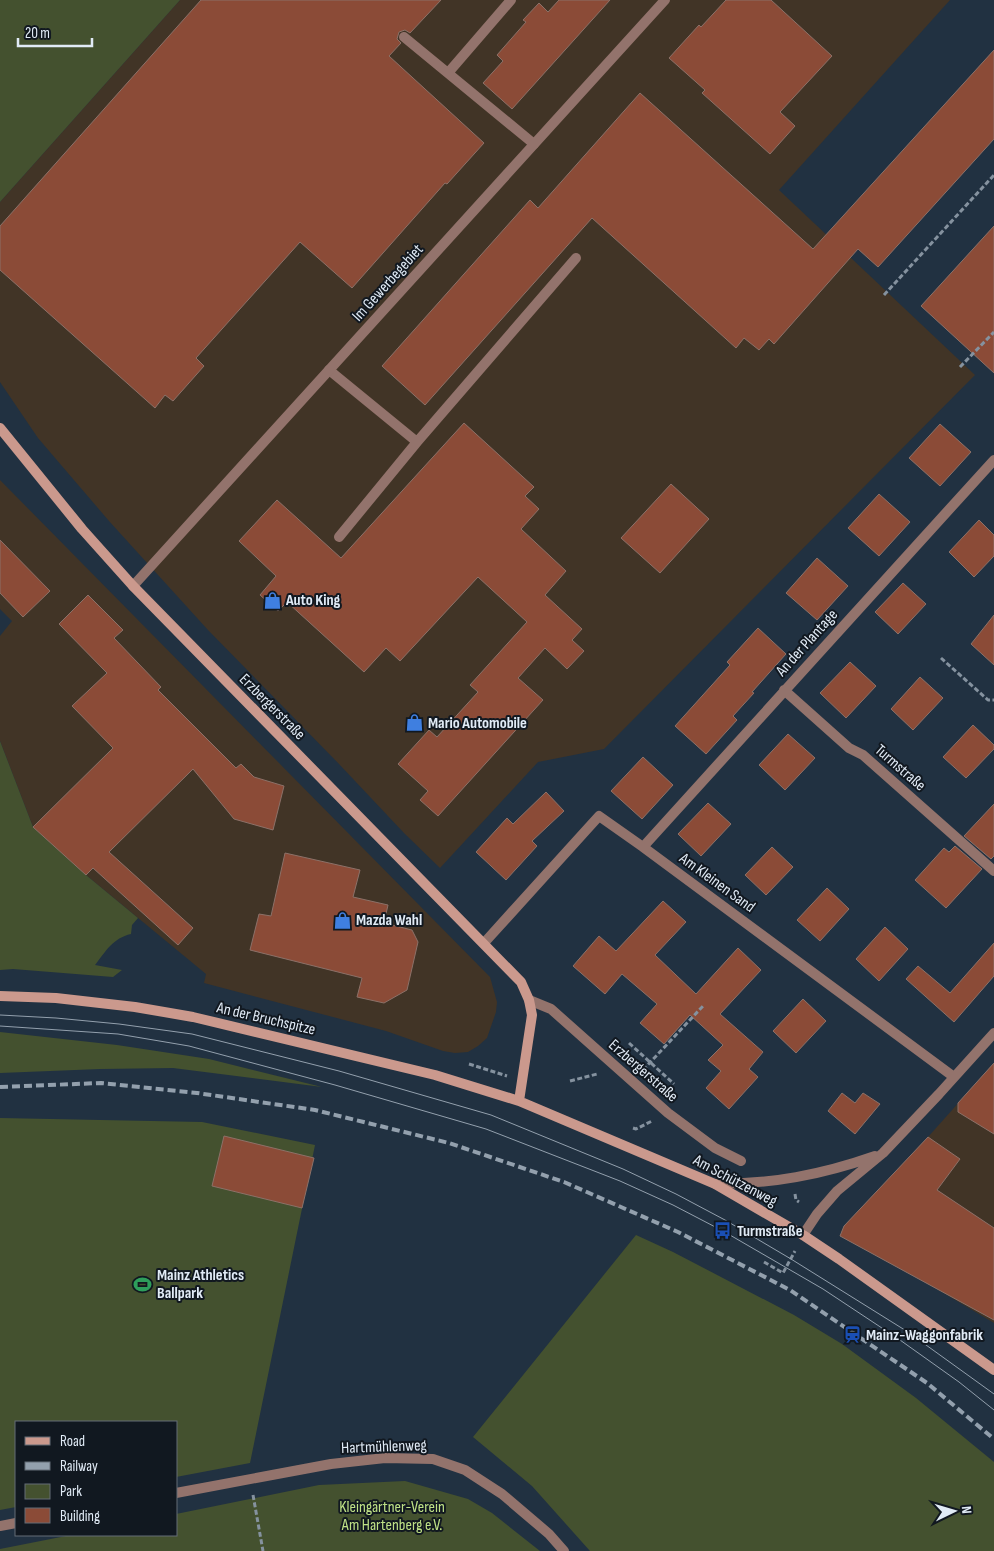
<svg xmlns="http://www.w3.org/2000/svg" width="994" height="1551" viewBox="0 0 994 1551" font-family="'Sofia Sans Condensed',sans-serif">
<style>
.commercial{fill:#413426}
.green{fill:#44512f}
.building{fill:#8b4b37;stroke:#8c7168}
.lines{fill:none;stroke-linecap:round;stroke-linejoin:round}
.path{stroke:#85929f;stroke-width:3;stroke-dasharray:5 2.5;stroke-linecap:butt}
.service{stroke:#93736c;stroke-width:10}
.minor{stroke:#93736c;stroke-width:10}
.secondary{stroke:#cb998d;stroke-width:10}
.tram{stroke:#93a0ad;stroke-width:1}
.rail{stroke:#93a0ad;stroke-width:4;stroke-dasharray:8 4;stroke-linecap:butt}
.labels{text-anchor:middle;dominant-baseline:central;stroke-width:4;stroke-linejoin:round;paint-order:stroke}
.street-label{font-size:16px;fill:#e1ebf6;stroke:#111820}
.poi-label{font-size:16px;font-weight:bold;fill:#e1ebf6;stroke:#111820;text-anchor:start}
.park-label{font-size:16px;fill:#bfe186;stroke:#111820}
</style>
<rect width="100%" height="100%" fill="#213141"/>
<path class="commercial" d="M 180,0 L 950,0 L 779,190 L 975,375 L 604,749 L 538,762 L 440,868 L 404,833 L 339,764 L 208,630 L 109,521 L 38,438 L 0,382 L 0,202 Z
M 0,480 L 490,977 L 497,1002 L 496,1012 L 487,1038 L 478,1046 L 468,1052 L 455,1053 L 443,1051 L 386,1031 L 204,983 L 206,974 L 86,875 L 33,827 L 0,741 L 0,636 L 12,621 L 0,609 Z
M 994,1063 L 994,1323 L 841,1232 L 844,1226 L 928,1137 Z"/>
<path class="green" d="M 0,0 L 180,0 L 0,202 Z
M 0,741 L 33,827 L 86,875 L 138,918 L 132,925 L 131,934 C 113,938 106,951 95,965 L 122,970 L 113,977 L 13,969 L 0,970 Z
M 0,1032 L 117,1045 L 209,1059 L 322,1087 L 173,1068 L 100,1069 L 0,1073 Z
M 0,1118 L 202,1122 L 315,1145 L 250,1463 L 176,1477 L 176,1422 L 16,1422 L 16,1507 L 0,1510 Z
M 636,1235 L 673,1252 L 794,1315 L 842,1344 L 916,1398 L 994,1462 L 994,1551 L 590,1551 L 532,1486 L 473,1437 Z
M 405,1481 L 468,1499 L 492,1513 L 540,1551 L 0,1551 L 0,1549 L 71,1535 L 176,1535 L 176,1514 L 319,1485 Z"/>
<path class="building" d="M 201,0 L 441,0 L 410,33 L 405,30 L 399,32 L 397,39 L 401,43 L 389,56 L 484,143 L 447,184 L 445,183 L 352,288 L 300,242 L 196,358 L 204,366 L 173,401 L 165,395 L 155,408 L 0,270 L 0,226 Z
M 559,0 L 610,0 L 512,109 L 483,83 L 503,61 L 497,55 L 526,22 L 523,20 L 539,3 L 548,12 Z
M 726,0 L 771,0 L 832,56 L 780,112 L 795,126 L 770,154 L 702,93 L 705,90 L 669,58 L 699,25 L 701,27 Z
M 994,50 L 994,139 L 878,267 L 858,249 L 774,344 L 769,339 L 759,350 L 744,338 L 736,348 L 592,218 L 425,405 L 382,366 L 530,200 L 538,208 L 640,93 L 813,249 Z
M 994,226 L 994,373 L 921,306 Z
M 464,423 L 534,487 L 525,496 L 539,509 L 521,529 L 566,571 L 545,595 L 582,629 L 572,640 L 584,651 L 567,669 L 545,648 L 518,678 L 543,700 L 438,816 L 420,800 L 428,791 L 398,764 L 429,730 L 437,737 L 478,692 L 470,685 L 527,622 L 478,577 L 400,661 L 386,648 L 364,672 L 287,602 L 278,611 L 260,595 L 276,576 L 239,541 L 277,500 L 341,558 Z
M 940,424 L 971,452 L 940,486 L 909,458 Z
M 671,484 L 709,519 L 660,573 L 621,538 Z
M 879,494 L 910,522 L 879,556 L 848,528 Z
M 979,520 L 994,535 L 994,556 L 974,577 L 949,552 Z
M 0,540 L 50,591 L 23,617 L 0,593 Z
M 817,558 L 848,586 L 817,620 L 786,593 Z
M 903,583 L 926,604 L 898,634 L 875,612 Z
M 88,595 L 123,630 L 114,638 L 161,687 L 158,690 L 236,768 L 241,764 L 254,777 L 284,786 L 273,830 L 234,819 L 193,769 L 109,852 L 193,928 L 178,945 L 93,868 L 86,875 L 33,827 L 113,748 L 72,706 L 107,673 L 59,624 Z
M 994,615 L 994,665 L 971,644 Z
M 758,628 L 786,654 L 752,692 L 754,693 L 733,716 L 737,720 L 706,754 L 675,726 L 730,665 L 727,662 Z
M 850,662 L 876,686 L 846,718 L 820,693 Z
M 920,677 L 943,698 L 913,730 L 891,709 Z
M 973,725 L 994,745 L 994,749 L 966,778 L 943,757 Z
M 788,734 L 815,758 L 785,790 L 759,765 Z
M 643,757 L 673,785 L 642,819 L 611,791 Z
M 546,792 L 564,811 L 532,841 L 537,846 L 506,880 L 476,852 L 507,818 L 513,824 Z
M 708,803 L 731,824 L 701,856 L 678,834 Z
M 994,804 L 994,856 L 991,859 L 964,836 Z
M 955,846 L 982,869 L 946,908 L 915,880 L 944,848 L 949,852 Z
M 772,847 L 793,867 L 766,895 L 745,875 Z
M 285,853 L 360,870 L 353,897 L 388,905 L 384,923 L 412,930 L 418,942 L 407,990 L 384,1003 L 357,997 L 362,978 L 250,950 L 259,914 L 271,916 Z
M 827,888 L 849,909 L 820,941 L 797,920 Z
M 663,901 L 686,922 L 655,955 L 696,994 L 738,948 L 761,970 L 720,1014 L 763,1052 L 749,1069 L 758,1077 L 729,1109 L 706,1088 L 721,1071 L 708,1060 L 723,1045 L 690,1015 L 664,1044 L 640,1023 L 657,1004 L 622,974 L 605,994 L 573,966 L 599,936 L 616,951 Z
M 885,927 L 908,949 L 879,981 L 856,959 Z
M 994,943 L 994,976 L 954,1022 L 906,979 L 918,966 L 950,993 Z
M 803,999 L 826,1021 L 796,1053 L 773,1031 Z
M 994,1063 L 994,1134 L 958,1112 L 958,1103 Z
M 842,1093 L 855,1103 L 863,1093 L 880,1104 L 855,1134 L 828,1111 Z
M 224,1136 L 314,1158 L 302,1208 L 212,1186 Z
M 928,1137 L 960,1159 L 937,1190 L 994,1228 L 994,1320 L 840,1236 L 844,1226 Z"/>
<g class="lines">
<path class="path" d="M 884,295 L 994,175
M 960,367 L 994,332
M 941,658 L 988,700 L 994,700
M 629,1043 L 674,1084
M 469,1064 L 507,1076
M 643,1070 L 703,1006
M 570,1081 L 597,1074
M 633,1128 L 636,1129 L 652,1121
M 795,1194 L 796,1200 L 799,1202
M 764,1262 L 783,1273 L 795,1251
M 253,1495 L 263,1551"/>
<path class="service" d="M 404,37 L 534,144
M 448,73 L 511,0
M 329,370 L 417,442 L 576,258
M 339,537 L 417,442"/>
<path class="minor" d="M 133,586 L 665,0
M 784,690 L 849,748 L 863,755 L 994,871
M 643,847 L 994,460
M 484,943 L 599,816 L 643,847 L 954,1077
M 529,1000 L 551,1009 L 668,1113 L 715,1148 L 741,1161
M 715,1184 C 772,1184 821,1175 875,1156
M 803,1235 L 817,1214 L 837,1191 L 883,1153 L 939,1094 L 994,1033
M 176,1493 L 331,1464 L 385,1458 L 433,1459 L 465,1470 L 502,1494 L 549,1534 L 564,1551
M 0,1526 L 16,1523"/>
<path class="secondary" d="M 0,428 L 82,529 L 133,586 L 521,982 L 529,1000 L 532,1015 L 519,1101
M 0,996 L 56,998 L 135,1007 L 193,1017 L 435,1075 L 519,1101 L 715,1184 L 803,1235 L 839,1259 L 994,1370"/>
<path class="tram" d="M 0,1015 L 56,1018 L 119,1024 L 192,1034 L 339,1071 L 491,1115 L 623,1169 L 676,1194 L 725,1220 L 791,1259 L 908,1332 L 994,1394
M 0,1026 L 118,1034 L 189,1046 L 335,1085 L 486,1129 L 620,1181 L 673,1205 L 723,1231 L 823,1289 L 900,1340 L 959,1382 L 994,1410"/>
<path class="rail" d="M 0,1087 L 101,1083 L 197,1093 L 315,1110 L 449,1143 L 564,1182 L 678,1232 L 790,1290 L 927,1383 L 994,1439"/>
</g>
<defs>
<symbol id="shop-bare" viewBox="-9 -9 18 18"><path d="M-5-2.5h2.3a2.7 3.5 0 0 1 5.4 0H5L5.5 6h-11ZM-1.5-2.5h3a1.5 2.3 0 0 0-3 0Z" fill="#3f7fe0" stroke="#111820" stroke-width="2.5" paint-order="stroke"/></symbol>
<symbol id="bus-bare" viewBox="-9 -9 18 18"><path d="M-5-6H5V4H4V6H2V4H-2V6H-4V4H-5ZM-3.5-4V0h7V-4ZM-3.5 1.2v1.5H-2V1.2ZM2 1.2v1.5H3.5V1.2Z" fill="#1a4fb4" stroke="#111820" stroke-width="2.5" paint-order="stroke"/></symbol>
<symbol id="stadium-bare" viewBox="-9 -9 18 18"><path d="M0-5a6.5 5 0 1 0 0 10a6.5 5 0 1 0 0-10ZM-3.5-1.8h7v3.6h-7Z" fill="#2e9e5b" stroke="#111820" stroke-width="2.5" paint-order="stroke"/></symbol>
<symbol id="station-bare" viewBox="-9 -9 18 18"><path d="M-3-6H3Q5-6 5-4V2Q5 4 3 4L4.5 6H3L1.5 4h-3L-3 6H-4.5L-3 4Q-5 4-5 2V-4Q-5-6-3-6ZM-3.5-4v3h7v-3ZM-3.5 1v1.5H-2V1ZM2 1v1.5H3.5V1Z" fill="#1a4fb4" stroke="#111820" stroke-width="2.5" paint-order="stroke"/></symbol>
</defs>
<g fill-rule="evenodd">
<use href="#shop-bare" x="260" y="588" width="25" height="25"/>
<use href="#shop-bare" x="402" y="710" width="25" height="25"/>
<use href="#shop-bare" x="330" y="908" width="25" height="25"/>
<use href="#bus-bare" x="710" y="1218" width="25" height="25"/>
<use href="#stadium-bare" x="130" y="1272" width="25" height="25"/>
<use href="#station-bare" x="840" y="1322" width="25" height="25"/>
</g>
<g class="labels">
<g class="street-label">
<text transform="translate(388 283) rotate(-48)">Im Gewerbegebiet</text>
<text transform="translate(807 643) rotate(-48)">An der Plantage</text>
<text transform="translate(272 707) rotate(45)">Erzbergerstraße</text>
<text transform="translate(900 768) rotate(41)">Turmstraße</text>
<text transform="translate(717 883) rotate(36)">Am Kleinen Sand</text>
<text transform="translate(266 1019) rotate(13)">An der Bruchspitze</text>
<text transform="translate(643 1071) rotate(41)">Erzbergerstraße</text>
<text transform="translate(735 1181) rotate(28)">Am Schützenweg</text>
<text transform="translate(384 1447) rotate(-2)">Hartmühlenweg</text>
</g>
<g class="poi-label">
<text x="286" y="600">Auto King</text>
<text x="428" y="723">Mario Automobile</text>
<text x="356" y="920">Mazda Wahl</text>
<text x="737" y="1231">Turmstraße</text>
<text x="157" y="1275">Mainz Athletics<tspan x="157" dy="18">Ballpark</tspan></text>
<text x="866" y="1335">Mainz-Waggonfabrik</text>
</g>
<g class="park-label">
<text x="392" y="1507">Kleingärtner-Verein<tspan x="392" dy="18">Am Hartenberg e.V.</tspan></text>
</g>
</g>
<rect x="15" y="1421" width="162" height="115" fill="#111820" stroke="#646c76"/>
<rect x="25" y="1437" width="25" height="8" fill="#cb998d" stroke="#646c76"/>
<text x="60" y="1446" font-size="15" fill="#e1ebf6">Road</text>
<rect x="25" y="1462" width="25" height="8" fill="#93a0ad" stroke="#646c76"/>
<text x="60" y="1471" font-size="15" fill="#e1ebf6">Railway</text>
<rect x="25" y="1484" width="25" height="15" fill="#44512f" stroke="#646c76"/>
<text x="60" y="1496" font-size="15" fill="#e1ebf6">Park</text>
<rect x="25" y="1508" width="25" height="15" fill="#8b4b37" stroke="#646c76"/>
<text x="60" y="1521" font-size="15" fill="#e1ebf6">Building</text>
<g transform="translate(954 1511) rotate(85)" stroke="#111820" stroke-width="4" paint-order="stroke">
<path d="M0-4L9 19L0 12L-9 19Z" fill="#e1ebf6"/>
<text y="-8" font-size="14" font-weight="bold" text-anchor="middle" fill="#e1ebf6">N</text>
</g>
<path d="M18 38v8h74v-8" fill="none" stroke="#e1ebf6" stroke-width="2.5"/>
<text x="25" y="38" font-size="15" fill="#e1ebf6" stroke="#111820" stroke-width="4" paint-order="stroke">20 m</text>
</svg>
